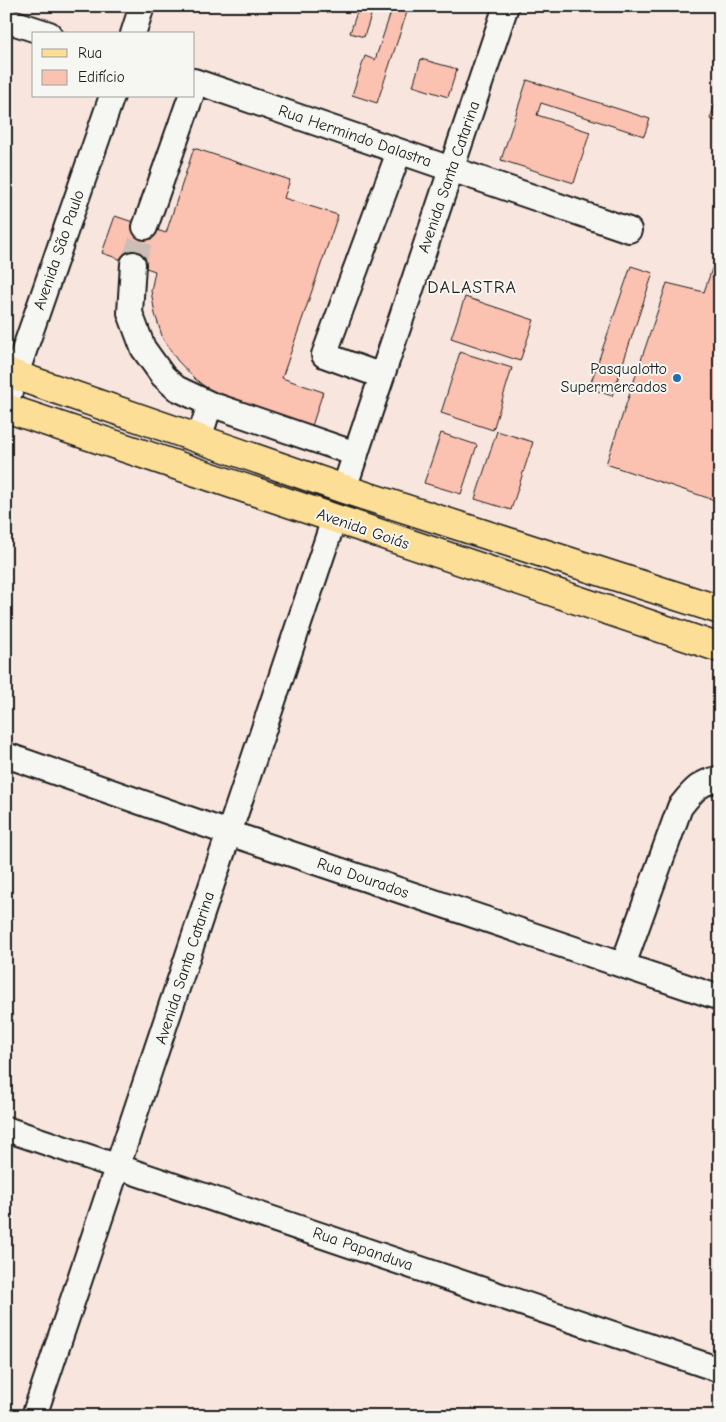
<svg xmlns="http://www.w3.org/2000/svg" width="726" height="1422" viewBox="0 0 726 1422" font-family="'Comic Neue',sans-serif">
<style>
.building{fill:#fbc1b1;stroke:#1c1c1c}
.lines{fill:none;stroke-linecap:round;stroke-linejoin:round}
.minor-tunnel{stroke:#ccbeb7;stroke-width:24;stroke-dasharray:24 12;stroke-linecap:butt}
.minor-casing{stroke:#1c1c1c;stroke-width:28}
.major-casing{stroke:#1c1c1c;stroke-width:31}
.minor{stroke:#f6f6f2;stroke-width:24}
.major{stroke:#fcde96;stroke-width:28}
.poi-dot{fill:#1f6fb2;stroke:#f6f6f2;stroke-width:2}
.labels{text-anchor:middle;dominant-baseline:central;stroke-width:4;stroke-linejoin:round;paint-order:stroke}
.street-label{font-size:16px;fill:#1c1c1c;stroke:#f6f6f2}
.poi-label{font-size:16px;fill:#1c1c1c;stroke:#f6f6f2;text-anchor:end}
.neighbourhood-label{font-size:18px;letter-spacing:1px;fill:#1c1c1c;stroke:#f6f6f2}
</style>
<rect width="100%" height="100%" fill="#f8e6de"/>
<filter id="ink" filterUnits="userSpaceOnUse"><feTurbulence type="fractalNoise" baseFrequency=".02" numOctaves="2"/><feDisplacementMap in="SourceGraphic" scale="10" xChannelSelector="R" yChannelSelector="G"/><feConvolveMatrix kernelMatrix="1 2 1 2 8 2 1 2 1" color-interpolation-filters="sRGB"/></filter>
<g filter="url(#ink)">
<path class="building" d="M 359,6 L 374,6 L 364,37 L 350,33 Z
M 393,6 L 409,6 L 377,103 L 352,95 L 365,56 L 375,60 Z
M 421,59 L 457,69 L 448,97 L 413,86 Z
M 527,80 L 650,119 L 644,136 L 541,103 L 537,115 L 590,132 L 574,183 L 501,160 Z
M 720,89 L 720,122 L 710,119 Z
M 194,148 L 290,180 L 284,198 L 338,215 L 282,378 L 323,392 L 311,429 L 217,396 L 195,379 L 177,360 L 163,339 L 155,314 L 151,291 L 155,271 L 102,253 L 115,216 L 166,233 Z
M 720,245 L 720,502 L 606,464 L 667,283 L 704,292 Z
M 631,266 L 653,273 L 612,396 L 589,388 Z
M 465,297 L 534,320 L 520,361 L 451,338 Z
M 460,352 L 512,368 L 493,430 L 441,413 Z
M 497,431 L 533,442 L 511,510 L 475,499 Z
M 441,433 L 477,445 L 461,494 L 424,483 Z"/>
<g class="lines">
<path class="minor-tunnel" d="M 133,264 L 145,227"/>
<defs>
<path id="minor" d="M 6,20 L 49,34
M 133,34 L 142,6
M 194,81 L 629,230
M 145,227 L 191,96
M 133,264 L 130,313 L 143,348 L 163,376 L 176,388 L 210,404 L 199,439
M 382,376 L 324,355 L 399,152
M 6,403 L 112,96
M 210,404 L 356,454
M 344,489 L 506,6
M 6,755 L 229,833 L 720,998
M 623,965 L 680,807 C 692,792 700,781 720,779
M 6,1129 L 720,1370
M 34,1416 L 334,519"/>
<path id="major" d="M 6,372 L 344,489 L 720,610
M 6,408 L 720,648"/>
</defs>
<use href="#minor" class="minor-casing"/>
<use href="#major" class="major-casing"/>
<use href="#minor" class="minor"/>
<use href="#major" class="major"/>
</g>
</g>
<circle class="poi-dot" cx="677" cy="378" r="5"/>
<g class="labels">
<g class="street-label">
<text transform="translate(355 136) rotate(19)">Rua Hermindo Dalastra</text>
<text transform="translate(449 177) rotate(-71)">Avenida Santa Catarina</text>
<text transform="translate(59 250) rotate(-71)">Avenida São Paulo</text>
<text transform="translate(363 529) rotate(19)">Avenida Goiás</text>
<text transform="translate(363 878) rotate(19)">Rua Dourados</text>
<text transform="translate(185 968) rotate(-72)">Avenida Santa Catarina</text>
<text transform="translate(363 1249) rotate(19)">Rua Papanduva</text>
</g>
<g class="poi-label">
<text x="667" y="369">Pasqualotto<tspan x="667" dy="18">Supermercados</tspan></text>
</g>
<g class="neighbourhood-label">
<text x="472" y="287">DALASTRA</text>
</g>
</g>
<rect width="726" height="1422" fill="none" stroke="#f6f6f2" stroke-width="25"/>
<rect x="12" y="12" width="701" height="1397" fill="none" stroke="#1c1c1c" stroke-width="2" filter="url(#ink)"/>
<rect x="32" y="32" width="162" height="65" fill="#f6f6f2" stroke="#9f9f9c"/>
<rect x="42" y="49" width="25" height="8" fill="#fcde96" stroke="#9f9f9c"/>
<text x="78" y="58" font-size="15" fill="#1c1c1c">Rua</text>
<rect x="42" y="70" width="25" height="15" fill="#fbc1b1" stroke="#9f9f9c"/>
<text x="78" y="82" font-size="15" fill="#1c1c1c">Edifício</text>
</svg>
